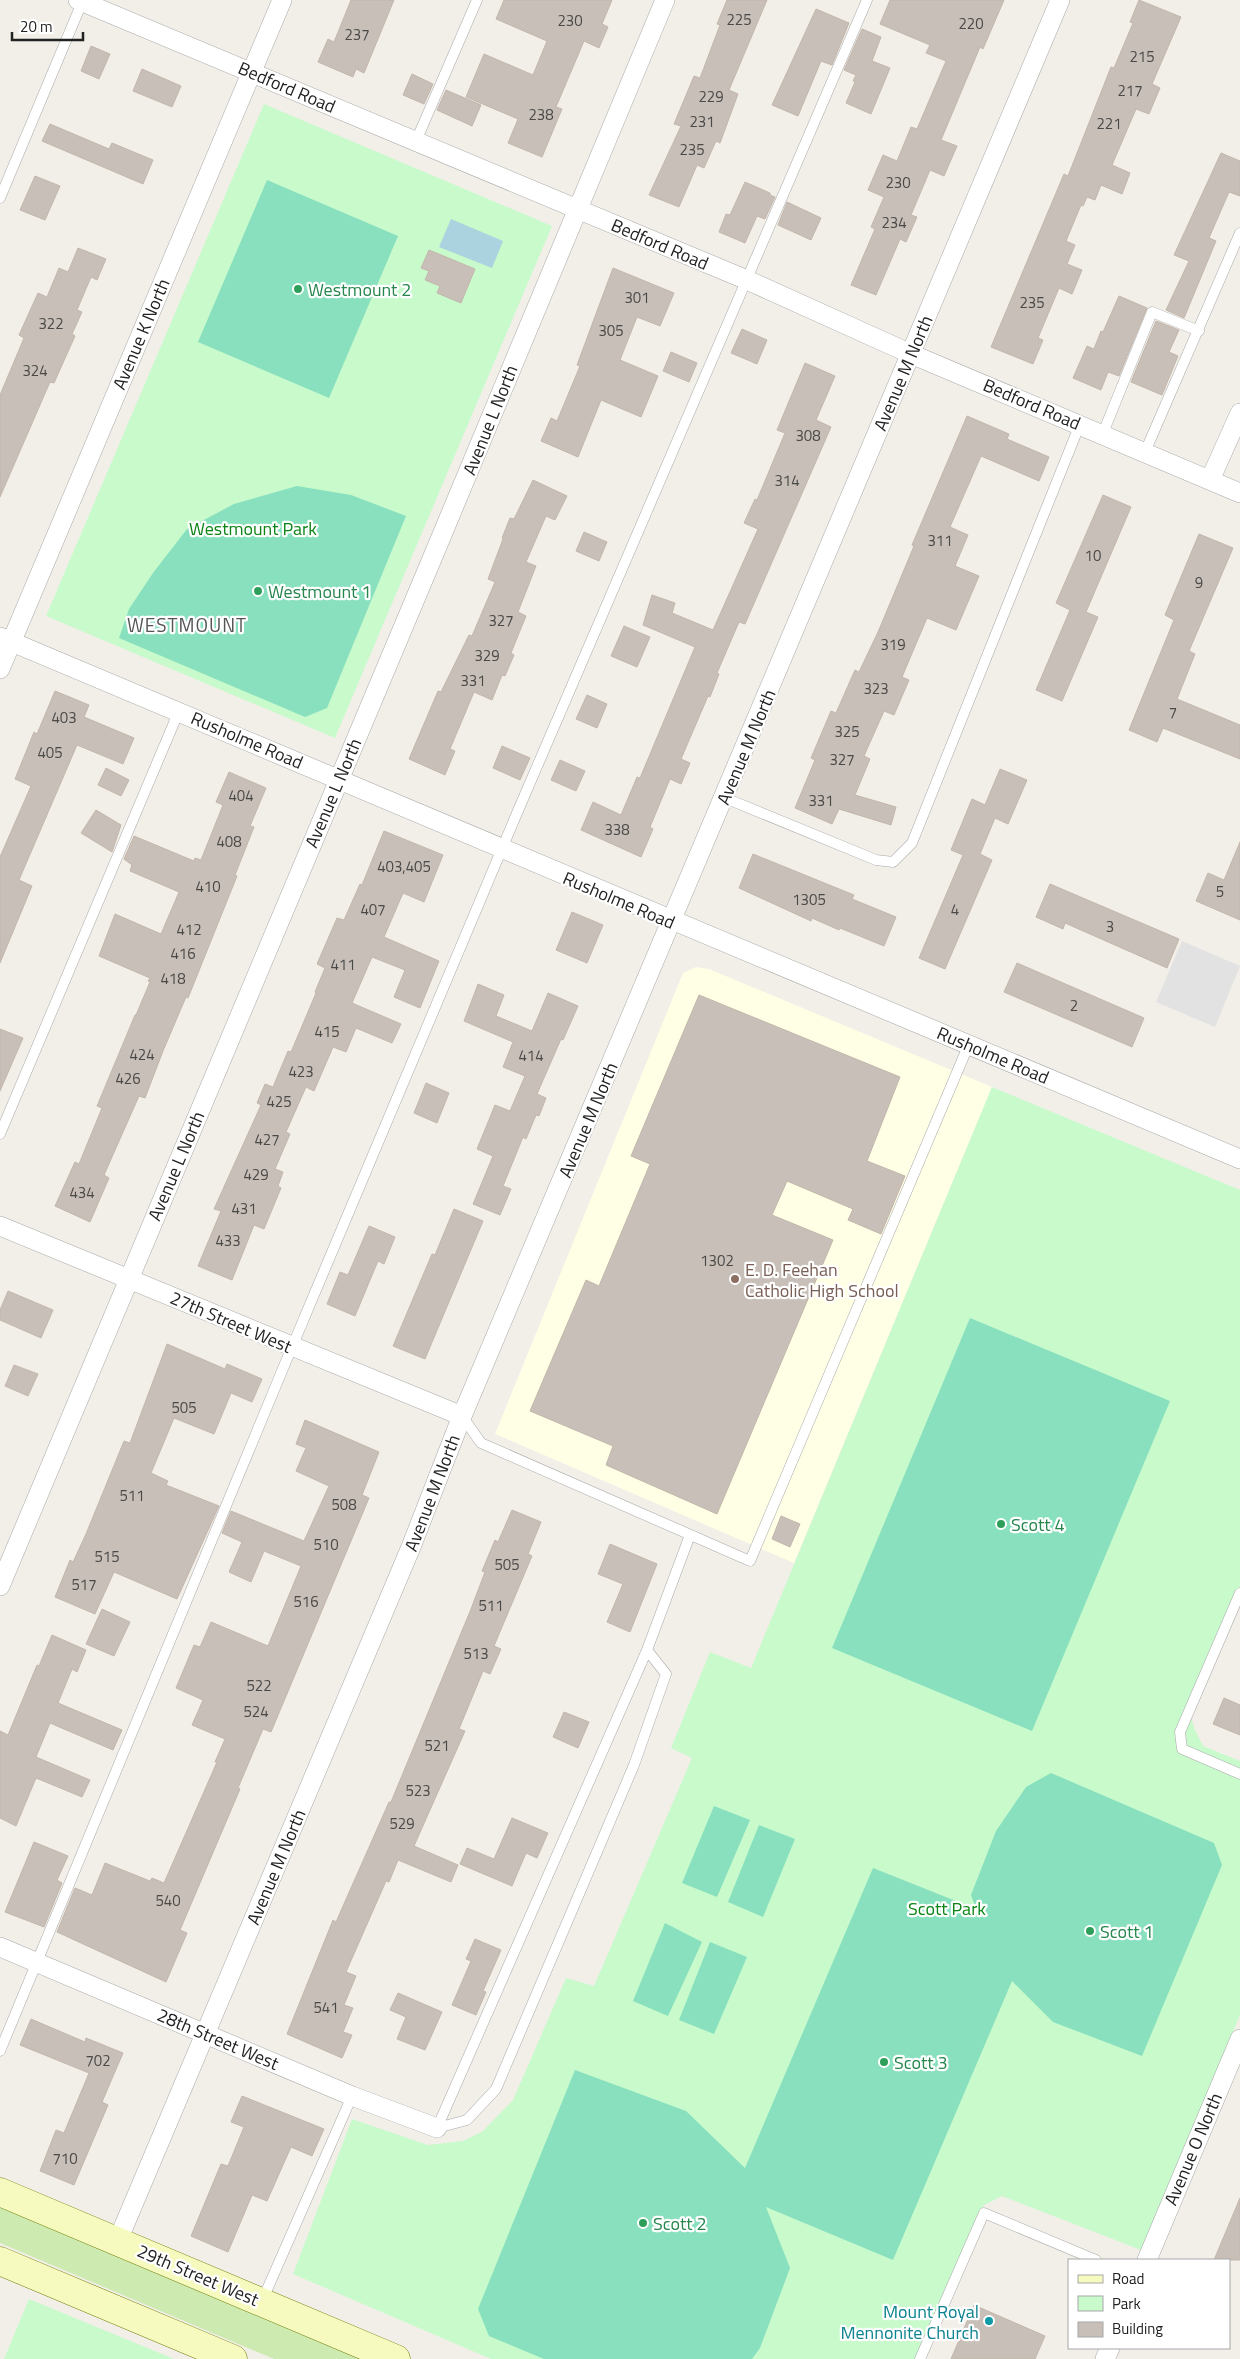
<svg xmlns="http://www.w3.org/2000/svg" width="1240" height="2359" viewBox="0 0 1240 2359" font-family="'Titillium Web',sans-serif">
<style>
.education{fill:#ffffe5}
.grass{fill:#cdebb0}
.park{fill:#c8facc}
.pitch{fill:#88e0be}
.parking{fill:#e2e2e2}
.water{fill:#aad3df}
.building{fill:#c7bfb8;stroke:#c4b6ab}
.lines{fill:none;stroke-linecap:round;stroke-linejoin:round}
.lane-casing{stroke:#a9a9a9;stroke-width:11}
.street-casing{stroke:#a9a9a9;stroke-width:20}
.secondary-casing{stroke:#707d05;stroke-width:29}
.lane{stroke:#fff;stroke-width:10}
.street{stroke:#fff;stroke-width:19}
.secondary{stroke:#f7fabf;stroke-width:28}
.leisure-dot{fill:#2e9e5b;stroke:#fff;stroke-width:2}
.education-dot{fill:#8d6e63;stroke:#fff;stroke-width:2}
.culture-dot{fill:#0f9aa8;stroke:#fff;stroke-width:2}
.labels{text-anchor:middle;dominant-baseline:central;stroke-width:4.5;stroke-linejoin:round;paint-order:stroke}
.number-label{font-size:15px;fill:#4b4948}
.street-label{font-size:18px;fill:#222;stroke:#fff}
.leisure-label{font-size:18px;fill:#27864d;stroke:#fff;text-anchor:start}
.park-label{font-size:18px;fill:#0c8416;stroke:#fff}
.education-label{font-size:18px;fill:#785e54;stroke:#fff;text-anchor:start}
.culture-label{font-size:18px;fill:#0d838f;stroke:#fff;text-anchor:end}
.neighbourhood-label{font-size:19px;letter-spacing:1px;fill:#555;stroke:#fff}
</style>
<rect width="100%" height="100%" fill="#f2efe9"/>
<path class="education" d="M 696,967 L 709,969 L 992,1087 L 794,1563 L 495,1434 L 683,973 Z"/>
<path class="grass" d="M 0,2202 L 372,2359 L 274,2359 L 0,2243 Z"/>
<path class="park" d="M 264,104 L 552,226 L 335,738 L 46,616 Z
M 992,1087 L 1240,1190 L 1240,1587 L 1190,1711 L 1194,1728 L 1203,1746 L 1240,1761 L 1240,2015 L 1141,2250 L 1002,2196 L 984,2205 L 917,2359 L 491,2359 L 293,2274 L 352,2119 L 428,2145 L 463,2141 L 483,2131 L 513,2100 L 566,1978 L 594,1986 L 692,1758 L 671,1748 L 710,1652 L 751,1668 Z
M 29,2299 L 174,2359 L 4,2359 Z"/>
<path class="pitch" d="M 267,180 L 398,236 L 329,398 L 198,342 Z
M 297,486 L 351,495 L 406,516 L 327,708 L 305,717 L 119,638 L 129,609 L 153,573 L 187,529 L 234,504 Z
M 970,1318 L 1170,1401 L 1032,1731 L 832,1648 Z
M 1051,1773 L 1214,1843 L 1222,1865 L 1142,2056 L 1053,2022 L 1012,1981 L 893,2260 L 766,2207 L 790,2268 L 760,2348 L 752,2359 L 544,2359 L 489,2336 L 478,2309 L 575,2070 L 686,2111 L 745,2168 L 873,1868 L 976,1909 L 971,1895 L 996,1831 L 1026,1787 Z
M 714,1806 L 750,1820 L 717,1897 L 682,1883 Z
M 759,1825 L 795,1839 L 763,1917 L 728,1902 Z
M 665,1923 L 702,1942 L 668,2016 L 633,2001 Z
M 710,1942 L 747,1957 L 714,2034 L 679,2020 Z"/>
<path class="parking" d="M 1182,941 L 1240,966 L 1215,1027 L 1156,1002 Z"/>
<path class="water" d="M 451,219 L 503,241 L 492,268 L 439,247 Z"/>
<path class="building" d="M 351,0 L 394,0 L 364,73 L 356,69 L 353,77 L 318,62 L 328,39 L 334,42 Z
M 504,0 L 612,0 L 602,24 L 608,27 L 599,48 L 584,41 L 556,107 L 562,109 L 542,157 L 508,143 L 518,119 L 466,97 L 484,54 L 533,75 L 547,41 L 496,19 Z
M 727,0 L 767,0 L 729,90 L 738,94 L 720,143 L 716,141 L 704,168 L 697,165 L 679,207 L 649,195 L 681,126 L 674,124 L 694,76 L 700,78 L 720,25 L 717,24 Z
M 890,0 L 1004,0 L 983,49 L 980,47 L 941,140 L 957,146 L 944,176 L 930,170 L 911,215 L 917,217 L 906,242 L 900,239 L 876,295 L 851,285 L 875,229 L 871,227 L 884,197 L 868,190 L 883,155 L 897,161 L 911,127 L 917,129 L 946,61 L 926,53 L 930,45 L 880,24 Z
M 1139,0 L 1181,17 L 1152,84 L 1160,88 L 1149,114 L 1136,109 L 1112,165 L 1130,173 L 1122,194 L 1101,185 L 1095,200 L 1087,197 L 1083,206 L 1081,205 L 1066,241 L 1075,245 L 1067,264 L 1082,270 L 1072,294 L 1059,288 L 1038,338 L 1043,340 L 1033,364 L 991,347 L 1064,174 L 1068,176 L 1111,67 L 1114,68 L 1133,23 L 1130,22 Z
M 816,9 L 849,23 L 832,65 L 821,61 L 798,116 L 772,105 Z
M 862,29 L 881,37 L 872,61 L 890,68 L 871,114 L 846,103 L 855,82 L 853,81 L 856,75 L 844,70 Z
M 91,46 L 110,54 L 99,79 L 81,71 Z
M 142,69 L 181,86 L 172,107 L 133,91 Z
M 412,74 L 433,84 L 424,104 L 403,95 Z
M 446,90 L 481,105 L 472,126 L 437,110 Z
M 50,124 L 109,149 L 112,143 L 153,160 L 143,184 L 42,141 Z
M 1221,153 L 1240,161 L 1240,196 L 1229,192 L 1209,238 L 1216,241 L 1184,318 L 1166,310 L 1189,261 L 1174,255 Z
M 35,176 L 60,186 L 45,220 L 20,210 Z
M 745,182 L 770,193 L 770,195 L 775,197 L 765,219 L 757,216 L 745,243 L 719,232 L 726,214 L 730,215 Z
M 787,202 L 821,218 L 811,240 L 778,225 Z
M 78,248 L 106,259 L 97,280 L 91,277 L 77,310 L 82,312 L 72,334 L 75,336 L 54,383 L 50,382 L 0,497 L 0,395 L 24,338 L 19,335 L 38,293 L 47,297 L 59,268 L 68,272 Z
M 429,250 L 475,269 L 461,303 L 437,293 L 440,286 L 425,280 L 429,271 L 421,268 Z
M 613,268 L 674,293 L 660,326 L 637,317 L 620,360 L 658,376 L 641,417 L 601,400 L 578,457 L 541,441 L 551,418 L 557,421 L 580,366 L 577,365 Z
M 1119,296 L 1147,308 L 1119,376 L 1108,372 L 1101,390 L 1073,378 L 1087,346 L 1094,349 L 1101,331 L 1103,332 Z
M 1156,321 L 1179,330 L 1169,352 L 1178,356 L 1162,395 L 1131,382 Z
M 742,329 L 767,340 L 757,364 L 731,353 Z
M 671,352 L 697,363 L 689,382 L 663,371 Z
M 805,363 L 835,376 L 816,420 L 831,427 L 745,624 L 739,622 L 717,673 L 719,674 L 710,697 L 708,696 L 681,759 L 690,763 L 681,784 L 670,779 L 650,827 L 653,829 L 641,857 L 581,830 L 593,802 L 621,815 L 637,777 L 640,778 L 695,647 L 643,625 L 652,595 L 675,603 L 672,613 L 713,630 L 758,529 L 744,523 L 755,499 L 757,500 L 785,433 L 777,430 Z
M 967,416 L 1009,434 L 1007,439 L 1049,457 L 1039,481 L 981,456 L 950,527 L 968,535 L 955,566 L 979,576 L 956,630 L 927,618 L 902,677 L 909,680 L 894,715 L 884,711 L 864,756 L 870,759 L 855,795 L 896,807 L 891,825 L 839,809 L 832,824 L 795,808 L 815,760 L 811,758 L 831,711 L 836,713 L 855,670 L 859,672 L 878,632 L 914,546 L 912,545 Z
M 533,480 L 567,496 L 555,520 L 546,516 L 526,562 L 536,566 L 518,612 L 526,616 L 511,653 L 514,655 L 505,676 L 502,675 L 492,700 L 474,692 L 450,749 L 455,751 L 445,775 L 409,759 L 438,691 L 441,692 L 469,635 L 472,636 L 495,582 L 488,579 L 503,539 L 502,538 L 510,518 L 514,519 Z
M 1103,495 L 1131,507 L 1086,612 L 1098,617 L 1062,701 L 1036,690 L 1070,610 L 1056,603 Z
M 584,532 L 607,542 L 599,561 L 576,551 Z
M 1199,534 L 1233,548 L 1189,651 L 1195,654 L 1177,699 L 1240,725 L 1240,759 L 1163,728 L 1157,742 L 1129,730 L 1174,620 L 1165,615 Z
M 624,626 L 650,637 L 637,667 L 611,656 Z
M 55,691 L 89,705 L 84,717 L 134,738 L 123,764 L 77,745 L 19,880 L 32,886 L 0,963 L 0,857 L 31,786 L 15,779 L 34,732 L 37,734 Z
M 587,695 L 607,704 L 597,728 L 576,719 Z
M 502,746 L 530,758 L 520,780 L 493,768 Z
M 560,760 L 585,771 L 576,791 L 551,780 Z
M 106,768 L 129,780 L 121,796 L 98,785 Z
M 1000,769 L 1027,780 L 1008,824 L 995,818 L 980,854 L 992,860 L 945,969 L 919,958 L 963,855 L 951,850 L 972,799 L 985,805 Z
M 229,772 L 266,788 L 250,826 L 254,827 L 235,875 L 237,876 L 188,998 L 186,997 L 163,1051 L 145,1098 L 139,1096 L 104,1175 L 109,1178 L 90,1222 L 55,1206 L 75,1162 L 79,1164 L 102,1108 L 97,1106 L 135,1015 L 136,1015 L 150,982 L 148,981 L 150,978 L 99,956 L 115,914 L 161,934 L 179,892 L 130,871 L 132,865 L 124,859 L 134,836 L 194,861 L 195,858 L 201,860 L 223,805 L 216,802 Z
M 96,810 L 121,825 L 112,852 L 81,833 Z
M 384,831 L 443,855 L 424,902 L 403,893 L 384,937 L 439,961 L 420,1008 L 394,997 L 405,970 L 372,957 L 352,1003 L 401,1024 L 392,1043 L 356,1028 L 346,1052 L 333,1047 L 314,1091 L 306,1087 L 286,1132 L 290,1134 L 275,1169 L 283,1172 L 278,1186 L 281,1188 L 264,1229 L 254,1225 L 232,1280 L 198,1266 L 221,1211 L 214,1209 L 261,1105 L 257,1103 L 265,1084 L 273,1087 L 288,1051 L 291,1052 L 316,993 L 315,992 L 325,968 L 317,964 L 337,918 L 344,920 L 360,884 L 362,885 Z
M 1240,842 L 1240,920 L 1196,901 L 1208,873 L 1224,880 Z
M 753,854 L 854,895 L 852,899 L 896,917 L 884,946 L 840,928 L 839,930 L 812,918 L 811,921 L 739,888 Z
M 1050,884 L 1179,939 L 1167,968 L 1065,923 L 1063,929 L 1036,917 Z
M 572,912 L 603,925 L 587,963 L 556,950 Z
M 1017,963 L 1144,1018 L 1132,1047 L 1004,992 Z
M 478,984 L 504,995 L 496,1016 L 532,1031 L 548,993 L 578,1006 L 563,1040 L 561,1039 L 537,1094 L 546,1098 L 539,1116 L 536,1115 L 526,1139 L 523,1137 L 503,1186 L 511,1189 L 500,1215 L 473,1204 L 493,1156 L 477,1149 L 495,1105 L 510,1111 L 525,1076 L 503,1067 L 513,1042 L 464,1021 Z
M 699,995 L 900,1077 L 867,1161 L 905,1176 L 881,1234 L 848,1220 L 853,1209 L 787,1181 L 772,1215 L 833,1240 L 717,1514 L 606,1465 L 613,1446 L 530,1411 L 586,1280 L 599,1286 L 650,1164 L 631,1156 Z
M 0,1029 L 23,1038 L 0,1091 Z
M 426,1083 L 449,1093 L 437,1123 L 414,1113 Z
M 454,1209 L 483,1221 L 425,1359 L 393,1346 L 432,1254 L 435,1255 Z
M 369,1226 L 395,1237 L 384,1264 L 378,1261 L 355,1316 L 327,1304 L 340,1272 L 348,1275 Z
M 8,1291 L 53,1310 L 41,1338 L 0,1320 L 0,1310 Z
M 167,1344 L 225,1369 L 227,1364 L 262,1379 L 252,1402 L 231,1393 L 214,1434 L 174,1418 L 151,1473 L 168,1481 L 166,1485 L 219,1506 L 177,1599 L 114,1572 L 95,1614 L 55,1597 L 70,1560 L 73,1562 L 86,1534 L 124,1441 L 130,1443 Z
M 14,1365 L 38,1374 L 28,1396 L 5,1386 Z
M 305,1420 L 379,1452 L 362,1495 L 369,1498 L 271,1732 L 263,1729 L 238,1788 L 240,1789 L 180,1930 L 187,1933 L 166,1982 L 57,1932 L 75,1888 L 92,1895 L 105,1863 L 150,1881 L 152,1878 L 164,1883 L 217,1762 L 215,1762 L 225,1739 L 192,1725 L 203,1700 L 176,1688 L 194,1645 L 200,1647 L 211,1622 L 268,1646 L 301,1566 L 264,1551 L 251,1582 L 229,1572 L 242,1542 L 222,1533 L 231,1511 L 304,1541 L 329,1486 L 296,1471 L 306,1448 L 296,1444 Z
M 512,1510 L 541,1522 L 528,1554 L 532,1556 L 494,1646 L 501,1649 L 490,1674 L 483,1671 L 459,1729 L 465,1731 L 414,1846 L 458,1865 L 451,1882 L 398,1860 L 389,1882 L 386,1881 L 346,1972 L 356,1976 L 344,2005 L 353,2008 L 343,2032 L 352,2035 L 342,2058 L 287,2034 L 333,1920 L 336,1922 L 389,1802 L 391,1802 L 471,1609 L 485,1572 L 482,1571 L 495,1540 L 498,1542 Z
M 781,1516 L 800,1524 L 790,1547 L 772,1539 Z
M 610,1544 L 657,1564 L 630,1632 L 607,1622 L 623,1584 L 598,1574 Z
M 102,1609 L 130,1622 L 114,1656 L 86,1644 Z
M 52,1635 L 86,1650 L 77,1672 L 72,1669 L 58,1703 L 122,1730 L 113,1750 L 50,1723 L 36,1757 L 90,1780 L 82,1797 L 36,1778 L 16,1826 L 0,1818 L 0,1731 L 8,1735 L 37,1665 L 39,1666 Z
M 1224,1698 L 1240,1705 L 1240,1735 L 1213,1724 Z
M 564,1712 L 589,1722 L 578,1748 L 553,1737 Z
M 512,1818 L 548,1833 L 537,1858 L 526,1853 L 512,1886 L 460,1864 L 467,1848 L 494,1859 Z
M 34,1842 L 68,1856 L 57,1880 L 62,1883 L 44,1927 L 5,1912 Z
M 475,1939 L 501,1950 L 483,1991 L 486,1992 L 476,2015 L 452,2005 L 471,1961 L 466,1959 Z
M 398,1993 L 442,2012 L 425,2050 L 397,2039 L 406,2017 L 390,2010 Z
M 31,2019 L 85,2042 L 86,2038 L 123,2053 L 102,2102 L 108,2105 L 74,2185 L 40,2171 L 56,2130 L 64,2133 L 89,2073 L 20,2045 Z
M 242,2096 L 324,2129 L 312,2156 L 291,2147 L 267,2201 L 252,2195 L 228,2252 L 191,2236 L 221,2164 L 228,2166 L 244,2127 L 231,2122 Z
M 1240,2198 L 1240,2260 L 1214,2260 Z
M 974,2305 L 1045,2336 L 1035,2359 L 951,2359 Z"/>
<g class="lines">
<defs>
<path id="lane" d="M 416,141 L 477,0
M 0,198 L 83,0
M 1103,433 L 1152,312 L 1199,331
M 1145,452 L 1240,233
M 725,798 L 876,860 L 893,862 L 912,843 L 1080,424
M 0,1134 L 179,711
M 462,1416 L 481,1443 L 750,1561 L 969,1044
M 1240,1593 L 1180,1732 L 1182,1749 L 1240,1774
M 0,2051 L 284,1366 L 517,813 L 867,0
M 437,2128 L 647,1650 L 690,1535
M 437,2128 L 467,2120 L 496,2089 L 634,1765 L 666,1674 L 647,1650
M 262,2301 L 352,2096
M 920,2359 L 984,2213 L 1096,2260"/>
<path id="street" d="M 78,0 L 747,280 L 911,354 L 1240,493
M 1210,480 L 1240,413
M 0,637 C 413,812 826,987 1240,1159
M 0,669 L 282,0
M 0,1226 L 462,1416
M 0,1586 L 434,554 L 665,0
M 0,1947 L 352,2096 L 437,2128
M 118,2240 L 411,1547 L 462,1416 L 1060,0
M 1147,2260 L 1240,2039
M 1105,2359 L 1110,2348"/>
<path id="secondary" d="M 0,2192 L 396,2359
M 0,2261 L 233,2359"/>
</defs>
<use href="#lane" class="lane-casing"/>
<use href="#street" class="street-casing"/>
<use href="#secondary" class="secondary-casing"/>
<use href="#lane" class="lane"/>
<use href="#street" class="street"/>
<use href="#secondary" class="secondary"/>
</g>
<g class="leisure-dot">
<circle cx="298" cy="289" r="5"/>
<circle cx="258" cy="591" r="5"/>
<circle cx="1001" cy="1524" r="5"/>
<circle cx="1090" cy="1931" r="5"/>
<circle cx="884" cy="2062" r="5"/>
<circle cx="643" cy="2223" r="5"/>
</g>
<circle class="education-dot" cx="735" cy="1279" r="5"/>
<circle class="culture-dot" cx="989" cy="2321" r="5"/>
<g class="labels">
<g class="number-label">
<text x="739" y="19">225</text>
<text x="570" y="20">230</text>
<text x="971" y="23">220</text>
<text x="357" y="34">237</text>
<text x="1142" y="56">215</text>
<text x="1130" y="90">217</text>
<text x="711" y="96">229</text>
<text x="541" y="114">238</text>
<text x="702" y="121">231</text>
<text x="1109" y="123">221</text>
<text x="692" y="149">235</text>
<text x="898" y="182">230</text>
<text x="894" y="222">234</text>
<text x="637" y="297">301</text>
<text x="1032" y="302">235</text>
<text x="51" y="323">322</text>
<text x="611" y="330">305</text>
<text x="35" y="370">324</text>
<text x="808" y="435">308</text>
<text x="787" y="480">314</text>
<text x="940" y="540">311</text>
<text x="1093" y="555">10</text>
<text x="1199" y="582">9</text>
<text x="501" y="620">327</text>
<text x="893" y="644">319</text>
<text x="487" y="655">329</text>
<text x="473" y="680">331</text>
<text x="876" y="688">323</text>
<text x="1173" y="712">7</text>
<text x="64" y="717">403</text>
<text x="847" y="731">325</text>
<text x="50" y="752">405</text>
<text x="842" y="759">327</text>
<text x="241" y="795">404</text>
<text x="821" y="800">331</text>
<text x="617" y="829">338</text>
<text x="229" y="841">408</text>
<text x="404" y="866">403,405</text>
<text x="208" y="886">410</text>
<text x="1220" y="891">5</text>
<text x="809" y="899">1305</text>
<text x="373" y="909">407</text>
<text x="955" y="909">4</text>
<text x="1110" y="926">3</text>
<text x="189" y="929">412</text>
<text x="183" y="953">416</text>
<text x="343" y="964">411</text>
<text x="173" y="978">418</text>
<text x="1074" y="1005">2</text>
<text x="327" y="1031">415</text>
<text x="142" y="1054">424</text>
<text x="531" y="1055">414</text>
<text x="301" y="1071">423</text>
<text x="128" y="1078">426</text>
<text x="279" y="1101">425</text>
<text x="267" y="1139">427</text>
<text x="256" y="1174">429</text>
<text x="82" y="1192">434</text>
<text x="244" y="1208">431</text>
<text x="228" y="1240">433</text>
<text x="717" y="1260">1302</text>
<text x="184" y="1407">505</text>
<text x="132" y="1495">511</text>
<text x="344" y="1504">508</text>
<text x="326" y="1544">510</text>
<text x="107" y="1556">515</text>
<text x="507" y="1564">505</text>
<text x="84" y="1584">517</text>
<text x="306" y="1601">516</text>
<text x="491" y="1605">511</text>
<text x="476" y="1653">513</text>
<text x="259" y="1685">522</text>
<text x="256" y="1711">524</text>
<text x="437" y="1745">521</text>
<text x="418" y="1790">523</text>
<text x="402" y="1823">529</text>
<text x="168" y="1900">540</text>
<text x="326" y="2007">541</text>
<text x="98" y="2060">702</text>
<text x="65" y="2158">710</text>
</g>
<g class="street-label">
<text transform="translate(287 87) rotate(23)">Bedford Road</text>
<text transform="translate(660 244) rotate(23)">Bedford Road</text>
<text transform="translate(141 334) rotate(-67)">Avenue K North</text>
<text transform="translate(903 373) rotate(-67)">Avenue M North</text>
<text transform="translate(1032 404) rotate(23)">Bedford Road</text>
<text transform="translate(490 420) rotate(-68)">Avenue L North</text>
<text transform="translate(247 740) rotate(23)">Rusholme Road</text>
<text transform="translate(746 747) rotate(-67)">Avenue M North</text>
<text transform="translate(333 793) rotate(-67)">Avenue L North</text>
<text transform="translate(619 900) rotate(23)">Rusholme Road</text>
<text transform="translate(993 1055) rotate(23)">Rusholme Road</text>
<text transform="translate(588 1120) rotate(-67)">Avenue M North</text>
<text transform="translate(176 1166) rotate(-67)">Avenue L North</text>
<text transform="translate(231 1322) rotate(23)">27th Street West</text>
<text transform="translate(432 1493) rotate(-69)">Avenue M North</text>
<text transform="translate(276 1867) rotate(-67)">Avenue M North</text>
<text transform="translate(218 2039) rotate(23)">28th Street West</text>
<text transform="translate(1193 2149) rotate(-67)">Avenue O North</text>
<text transform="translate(198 2275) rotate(23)">29th Street West</text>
</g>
<g class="leisure-label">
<text x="308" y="289">Westmount 2</text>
<text x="268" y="591">Westmount 1</text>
<text x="1011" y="1524">Scott 4</text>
<text x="1100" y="1931">Scott 1</text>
<text x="894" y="2062">Scott 3</text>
<text x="653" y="2223">Scott 2</text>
</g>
<g class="park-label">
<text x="253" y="528">Westmount Park</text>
<text x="947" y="1908">Scott Park</text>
</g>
<g class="education-label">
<text x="745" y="1269">E. D. Feehan<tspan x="745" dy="21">Catholic High School</tspan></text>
</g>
<g class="culture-label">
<text x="979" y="2311">Mount Royal<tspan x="979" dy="21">Mennonite Church</tspan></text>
</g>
<g class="neighbourhood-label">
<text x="187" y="624">WESTMOUNT</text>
</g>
</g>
<rect x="1068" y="2259" width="162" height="90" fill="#ffffff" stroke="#a7a7a7"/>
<rect x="1078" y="2275" width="25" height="8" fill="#f7fabf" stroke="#a7a7a7"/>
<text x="1112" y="2284" font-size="15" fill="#222222">Road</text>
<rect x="1078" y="2296" width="25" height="15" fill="#c8facc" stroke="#a7a7a7"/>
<text x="1112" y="2309" font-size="15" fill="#222222">Park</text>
<rect x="1078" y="2322" width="25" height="15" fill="#c7bfb8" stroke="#a7a7a7"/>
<text x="1112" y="2334" font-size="15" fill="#222222">Building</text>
<path d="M12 32v8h71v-8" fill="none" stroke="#222222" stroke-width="2.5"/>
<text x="20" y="32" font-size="15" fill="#222222" stroke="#ffffff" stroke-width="4" paint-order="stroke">20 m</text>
</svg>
